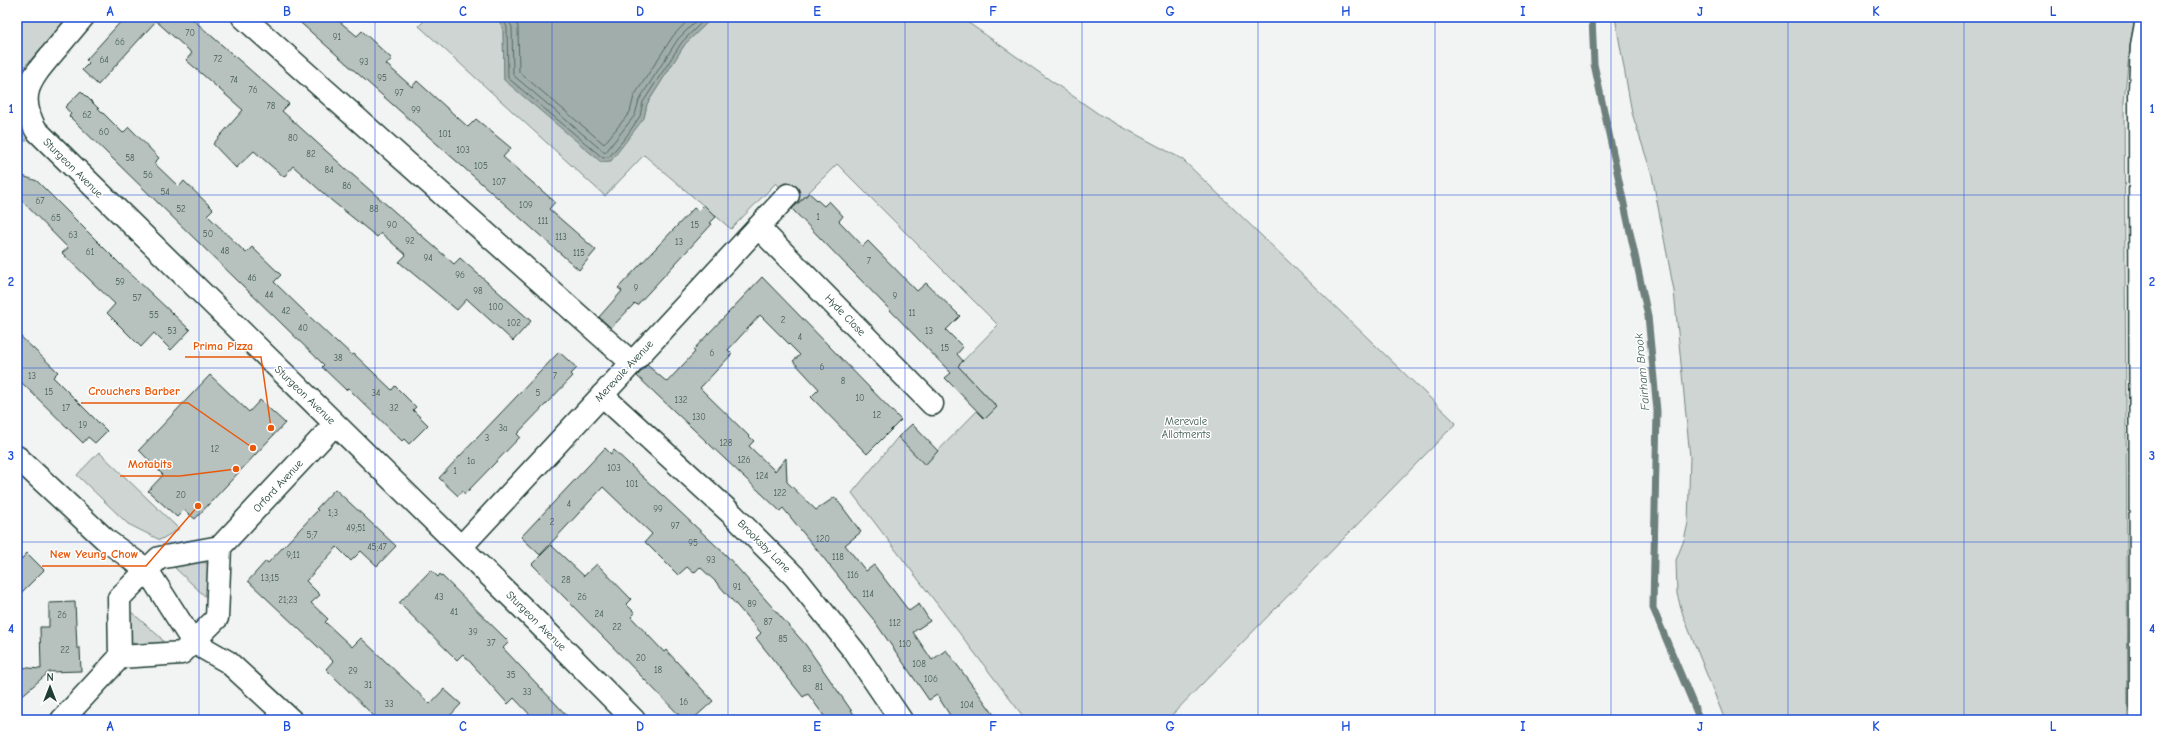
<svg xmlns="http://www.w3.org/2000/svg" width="2163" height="737" viewBox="0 0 2163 737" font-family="'Comic Neue',sans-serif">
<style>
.green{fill:#ced5d3;stroke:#768984}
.water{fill:#a1adaa;stroke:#6d807b}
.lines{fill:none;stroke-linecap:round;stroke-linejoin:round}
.shore{stroke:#536a63;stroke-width:1}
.stream{stroke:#6d807b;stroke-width:7}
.building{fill:#b7c1bd;stroke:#1f3d34}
.minor-casing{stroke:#1f3d34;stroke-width:25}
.minor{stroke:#fff;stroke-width:22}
.grid{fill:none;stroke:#1d4ed8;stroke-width:1;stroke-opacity:0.55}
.labels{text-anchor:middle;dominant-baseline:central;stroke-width:3;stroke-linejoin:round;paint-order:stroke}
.number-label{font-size:9px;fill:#455e56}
.street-label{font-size:11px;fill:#1f3d34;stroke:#fff}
.park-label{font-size:11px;fill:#425b54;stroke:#fff}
.water-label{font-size:12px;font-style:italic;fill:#465f57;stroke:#fff}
.leader{fill:none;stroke:#e8590c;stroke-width:1.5}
.callout-dot{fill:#e8590c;stroke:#fff;stroke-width:1.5}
.callout-label{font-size:12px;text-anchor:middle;font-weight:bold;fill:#e8590c;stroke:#fff;stroke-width:3;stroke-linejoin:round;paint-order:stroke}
.neatline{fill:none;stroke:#1d4ed8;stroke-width:1.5}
.grid-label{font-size:13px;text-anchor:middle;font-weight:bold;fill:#1d4ed8}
</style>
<rect width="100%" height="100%" fill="#f2f3f3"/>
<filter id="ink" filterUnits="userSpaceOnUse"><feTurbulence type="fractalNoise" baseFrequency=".025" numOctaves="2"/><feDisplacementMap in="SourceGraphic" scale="8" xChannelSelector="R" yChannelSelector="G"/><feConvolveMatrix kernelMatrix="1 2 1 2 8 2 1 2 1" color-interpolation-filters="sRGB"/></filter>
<g filter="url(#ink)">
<path class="green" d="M 17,17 L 69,17 L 17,75 Z
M 428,17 L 497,17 L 503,28 L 504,80 L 644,118 L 647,104 L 685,44 L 713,17 L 960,17 L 1100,115 L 1182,159 L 1456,423 L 1167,720 L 1026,720 L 852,493 L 898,437 L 925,464 L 977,411 L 997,407 L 958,366 L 998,325 L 837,164 L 797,204 L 776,183 L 731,229 L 644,155 L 605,196 L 419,26 Z
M 1615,17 L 2135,17 L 2130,45 L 2124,102 L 2128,720 L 1725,720 L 1683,615 L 1677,594 L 1676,560 L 1684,540 L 1688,523 L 1690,457 L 1674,291 L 1652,175 L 1632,113 Z
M 17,127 L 27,141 L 17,141 Z
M 99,452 L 179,529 L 160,540 L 128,524 L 77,475 Z
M 196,560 L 203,561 L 210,567 L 209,600 L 175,568 L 175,564 Z
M 129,610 L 160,637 L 164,643 C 127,650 129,645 129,610 Z"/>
<path class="water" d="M 497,17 L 713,17 L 685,44 L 647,104 L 644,118 L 611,161 L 601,162 L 504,80 L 503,28 Z"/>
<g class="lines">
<path class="shore" d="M 502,17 L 507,27 L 508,78 L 603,158 L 609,157 L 626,137 L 640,116 L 643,102 L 682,42 L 707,17
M 507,17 L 512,27 L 513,75 L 605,153 L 635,115 L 639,100 L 678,39 L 700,17
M 514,17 L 518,27 L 519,72 L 604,144 L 630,112 L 634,96 L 673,36 L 691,17"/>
<path class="stream" d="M 1592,17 L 1594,64 L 1648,316 L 1657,411 L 1653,608 L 1700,720"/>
</g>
<path class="building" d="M 125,17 L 190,17 L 289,104 L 282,111 L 346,169 L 454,264 L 460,258 L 531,321 L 513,341 L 467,299 L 457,310 L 399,262 L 406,255 L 381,233 L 377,237 L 332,201 L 293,166 L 284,177 L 254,151 L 236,168 L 213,144 L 243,110 L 186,60 L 192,53 L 156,21 L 98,85 L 82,70 L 89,63 L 86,60 Z
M 294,17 L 334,17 L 357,36 L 362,31 L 392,59 L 386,64 L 412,87 L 417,81 L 468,127 L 476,119 L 511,148 L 503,157 L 555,202 L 549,209 L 596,250 L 579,270 Z
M 81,91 L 123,133 L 129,127 L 159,158 L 154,163 L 179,187 L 184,181 L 213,209 L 207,215 L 246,253 L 252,247 L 281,275 L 274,282 L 337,343 L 338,342 L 352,355 L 354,354 L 392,390 L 395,386 L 416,407 L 413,410 L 428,425 L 409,444 L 404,439 L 402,441 L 348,388 L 346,390 L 322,367 L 324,365 L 69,116 L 71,114 L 65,107 Z
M 17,174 L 37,181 L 120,264 L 190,330 L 171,350 L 154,333 L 141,347 L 107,313 L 115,304 L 62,253 L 68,248 L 17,196 Z
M 809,193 L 824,206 L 829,201 L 843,216 L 839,221 L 863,246 L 868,241 L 917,291 L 926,283 L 960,316 L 946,330 L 963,347 L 957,354 L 963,361 L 958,366 L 997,407 L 985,419 L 945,378 L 951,373 L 792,209 Z
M 704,205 L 716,217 L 710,223 L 712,224 L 637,305 L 635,303 L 611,328 L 599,317 L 622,291 L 618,288 L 694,208 L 698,211 Z
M 762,277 L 901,420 L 867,454 L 811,397 L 819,389 L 793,361 L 800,355 L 760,315 L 728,350 L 732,354 L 700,388 L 754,441 L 749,446 L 775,471 L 786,458 L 787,482 L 816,510 L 835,497 L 861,532 L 845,545 L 866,571 L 874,565 L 909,611 L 919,604 L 930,621 L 913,632 L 932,660 L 946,650 L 998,720 L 953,720 L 937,695 L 929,700 L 873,619 L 783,508 L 780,511 L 637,376 L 647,365 L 667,382 L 695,352 L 693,350 Z
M 17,333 L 58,372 L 53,377 L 107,431 L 95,443 L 88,437 L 83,443 L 17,378 Z
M 559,352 L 577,368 L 571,374 L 573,376 L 517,434 L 520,437 L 465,494 L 462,491 L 458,496 L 439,478 Z
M 210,375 L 249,412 L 260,400 L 285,423 L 195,519 L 184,510 L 177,517 L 148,491 L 163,475 L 139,450 Z
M 912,424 L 938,451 L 925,465 L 898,437 Z
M 605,448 L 611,454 L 614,450 L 726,555 L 805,644 L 858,720 L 827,720 L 808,694 L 803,697 L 756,638 L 761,633 L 717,583 L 700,567 L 694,573 L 687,567 L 678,575 L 645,542 L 652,534 L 603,487 L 540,555 L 521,537 Z
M 335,489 L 396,546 L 377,566 L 361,551 L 351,561 L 337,547 L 306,581 L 320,595 L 311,603 L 328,619 L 325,622 L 352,647 L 361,638 L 430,704 L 444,689 L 461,704 L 446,720 L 378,720 L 326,669 L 333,661 L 248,581 L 266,561 L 268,563 L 318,510 L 316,509 Z
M 551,545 L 584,576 L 597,564 L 631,599 L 626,604 L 635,613 L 631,617 L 664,652 L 666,650 L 713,701 L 692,720 L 684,720 L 532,564 Z
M 27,553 L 44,570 L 17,597 L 17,564 Z
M 431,570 L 438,577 L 440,574 L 509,642 L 503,648 L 571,720 L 535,720 L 514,698 L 508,704 L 463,654 L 457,660 L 399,603 Z
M 75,602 L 77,648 L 80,648 L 81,671 L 49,672 L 17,700 L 17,667 L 41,669 L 40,627 L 49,627 L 49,603 Z"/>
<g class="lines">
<defs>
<path id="minor" d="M 83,17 C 72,30 61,43 51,55 C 29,81 17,96 36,130 L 537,622 L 634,720
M 243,17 L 632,363
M 758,227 L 932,404
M 602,395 L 733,515 L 795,577 L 855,652 L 901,720
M 17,457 L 107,541 L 147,570 L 193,642 L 228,662 L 291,720
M 461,547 L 788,195
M 120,657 L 119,598 L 159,558 L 220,547 L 335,424
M 62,720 L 120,657 L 182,653 L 217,618 L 220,547
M 2141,720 L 2140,90 L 2142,45 L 2146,24"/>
</defs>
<use href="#minor" class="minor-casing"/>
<use href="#minor" class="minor"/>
</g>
</g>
<path class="grid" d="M 199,17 L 199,720M 375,17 L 375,720M 552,17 L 552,720M 728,17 L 728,720M 905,17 L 905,720M 1082,17 L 1082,720M 1258,17 L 1258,720M 1435,17 L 1435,720M 1611,17 L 1611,720M 1788,17 L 1788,720M 1964,17 L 1964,720M 17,195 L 2146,195M 17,368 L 2146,368M 17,542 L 2146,542"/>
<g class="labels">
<g class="number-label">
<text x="190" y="33">70</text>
<text x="337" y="37">91</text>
<text x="120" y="42">66</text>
<text x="218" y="59">72</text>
<text x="104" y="60">64</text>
<text x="364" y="62">93</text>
<text x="382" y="78">95</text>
<text x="234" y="80">74</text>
<text x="253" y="90">76</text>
<text x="399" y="93">97</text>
<text x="271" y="106">78</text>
<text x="416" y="110">99</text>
<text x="87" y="115">62</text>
<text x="104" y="132">60</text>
<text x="445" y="134">101</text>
<text x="293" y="138">80</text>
<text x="463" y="150">103</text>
<text x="311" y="154">82</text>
<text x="130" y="158">58</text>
<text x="481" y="166">105</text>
<text x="329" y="170">84</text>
<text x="148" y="175">56</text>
<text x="499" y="182">107</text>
<text x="347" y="186">86</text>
<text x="165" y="192">54</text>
<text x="40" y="201">67</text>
<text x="526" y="205">109</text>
<text x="181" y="209">52</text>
<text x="374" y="209">88</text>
<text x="818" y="217">1</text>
<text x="56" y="218">65</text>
<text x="543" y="221">111</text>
<text x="392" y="225">90</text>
<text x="695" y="225">15</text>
<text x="208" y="234">50</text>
<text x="73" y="235">63</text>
<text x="561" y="237">113</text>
<text x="410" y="241">92</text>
<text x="679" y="242">13</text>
<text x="225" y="251">48</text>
<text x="90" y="252">61</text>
<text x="579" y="253">115</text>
<text x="428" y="258">94</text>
<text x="869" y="261">7</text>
<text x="460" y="275">96</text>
<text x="252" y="278">46</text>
<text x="120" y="282">59</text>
<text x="636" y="288">9</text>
<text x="478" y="291">98</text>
<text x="269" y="295">44</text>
<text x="895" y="296">9</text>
<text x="137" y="298">57</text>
<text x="496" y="307">100</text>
<text x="286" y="311">42</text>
<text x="912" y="313">11</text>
<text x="154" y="315">55</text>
<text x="783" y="320">2</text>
<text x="514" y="323">102</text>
<text x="303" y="328">40</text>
<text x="172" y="331">53</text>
<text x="929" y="331">13</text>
<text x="800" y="337">4</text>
<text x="945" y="348">15</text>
<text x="712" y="353">6</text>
<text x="338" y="358">38</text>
<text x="822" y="367">6</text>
<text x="32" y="376">13</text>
<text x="555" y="376">7</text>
<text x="843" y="381">8</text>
<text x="49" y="392">15</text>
<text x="376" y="393">34</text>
<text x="538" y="393">5</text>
<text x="860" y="398">10</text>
<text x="681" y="400">132</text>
<text x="66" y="408">17</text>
<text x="394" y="408">32</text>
<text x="877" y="415">12</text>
<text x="699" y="417">130</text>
<text x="83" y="425">19</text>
<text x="503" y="428">3a</text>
<text x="487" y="438">3</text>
<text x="726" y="443">128</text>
<text x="215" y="449">12</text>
<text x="744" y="460">126</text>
<text x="471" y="461">1a</text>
<text x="614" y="468">103</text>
<text x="455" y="471">1</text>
<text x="762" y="476">124</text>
<text x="632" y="484">101</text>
<text x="780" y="493">122</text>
<text x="181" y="495">20</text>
<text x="569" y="504">4</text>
<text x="658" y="509">99</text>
<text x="333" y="513">1;3</text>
<text x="552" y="522">2</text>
<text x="675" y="526">97</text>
<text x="356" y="528">49;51</text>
<text x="312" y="535">5;7</text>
<text x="823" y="539">120</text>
<text x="693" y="543">95</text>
<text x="377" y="547">45;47</text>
<text x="293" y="555">9;11</text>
<text x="838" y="557">118</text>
<text x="711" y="560">93</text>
<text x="853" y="575">116</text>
<text x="270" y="578">13;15</text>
<text x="566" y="580">28</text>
<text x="737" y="587">91</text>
<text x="868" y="594">114</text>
<text x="439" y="597">43</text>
<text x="582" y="597">26</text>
<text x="288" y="600">21;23</text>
<text x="752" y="604">89</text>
<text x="454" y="612">41</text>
<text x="599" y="614">24</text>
<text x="62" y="615">26</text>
<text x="768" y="622">87</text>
<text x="895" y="623">112</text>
<text x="617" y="627">22</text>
<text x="473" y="632">39</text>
<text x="783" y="639">85</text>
<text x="491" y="643">37</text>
<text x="905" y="644">110</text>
<text x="65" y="650">22</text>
<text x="641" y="658">20</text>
<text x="919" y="664">108</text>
<text x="807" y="669">83</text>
<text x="658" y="670">18</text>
<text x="353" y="671">29</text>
<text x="511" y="675">35</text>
<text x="931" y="679">106</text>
<text x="368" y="685">31</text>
<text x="819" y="687">81</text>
<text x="527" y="692">33</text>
<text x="684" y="702">16</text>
<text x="389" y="704">33</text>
<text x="967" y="705">104</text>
</g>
<g class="street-label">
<text transform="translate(73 168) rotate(45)">Sturgeon Avenue</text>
<text transform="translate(845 315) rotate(46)">Hyde Close</text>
<text transform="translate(624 371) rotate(-47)">Merevale Avenue</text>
<text transform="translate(305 395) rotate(44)">Sturgeon Avenue</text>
<text transform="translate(278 486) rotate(-47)">Orford Avenue</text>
<text transform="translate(764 546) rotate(45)">Brooksby Lane</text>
<text transform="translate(536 621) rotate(45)">Sturgeon Avenue</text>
</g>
<g class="park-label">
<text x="1186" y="421">Merevale<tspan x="1186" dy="13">Allotments</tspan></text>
</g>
<g class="water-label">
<text transform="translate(1642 372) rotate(-95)">Fairham Brook</text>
</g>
</g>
<path class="leader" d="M271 428L261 357H185M253 448L188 403H81M236 469L180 476H120M198 506L146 566H42"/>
<g class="callout-dot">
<circle cx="271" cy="428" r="4"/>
<circle cx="253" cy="448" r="4"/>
<circle cx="236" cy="469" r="4"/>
<circle cx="198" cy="506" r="4"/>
</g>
<g class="callout-label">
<text x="223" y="350">Prima Pizza</text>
<text x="134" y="395">Crouchers Barber</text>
<text x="150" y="468">Motabits</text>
<text x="94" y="558">New Yeung Chow</text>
</g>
<rect width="2163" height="737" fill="none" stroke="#fff" stroke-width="44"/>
<g transform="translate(50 687)" stroke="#ffffff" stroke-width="3" paint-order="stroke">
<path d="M0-3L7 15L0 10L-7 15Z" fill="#1f3d34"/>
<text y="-6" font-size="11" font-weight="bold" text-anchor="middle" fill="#1f3d34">N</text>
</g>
<rect x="22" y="22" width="2119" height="693" class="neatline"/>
<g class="grid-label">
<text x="110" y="16">A</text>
<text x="287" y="16">B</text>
<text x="463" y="16">C</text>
<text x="640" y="16">D</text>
<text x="817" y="16">E</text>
<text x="993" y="16">F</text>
<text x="1170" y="16">G</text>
<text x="1346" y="16">H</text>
<text x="1523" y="16">I</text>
<text x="1700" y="16">J</text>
<text x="1876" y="16">K</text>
<text x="2053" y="16">L</text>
<text x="11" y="113">1</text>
<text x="2152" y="113">1</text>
<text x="11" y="286">2</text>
<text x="2152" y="286">2</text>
<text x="11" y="460">3</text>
<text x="2152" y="460">3</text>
<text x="11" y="633">4</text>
<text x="2152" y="633">4</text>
<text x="110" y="731">A</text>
<text x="287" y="731">B</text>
<text x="463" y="731">C</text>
<text x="640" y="731">D</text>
<text x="817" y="731">E</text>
<text x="993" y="731">F</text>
<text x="1170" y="731">G</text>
<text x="1346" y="731">H</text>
<text x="1523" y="731">I</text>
<text x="1700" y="731">J</text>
<text x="1876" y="731">K</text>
<text x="2053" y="731">L</text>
</g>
</svg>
